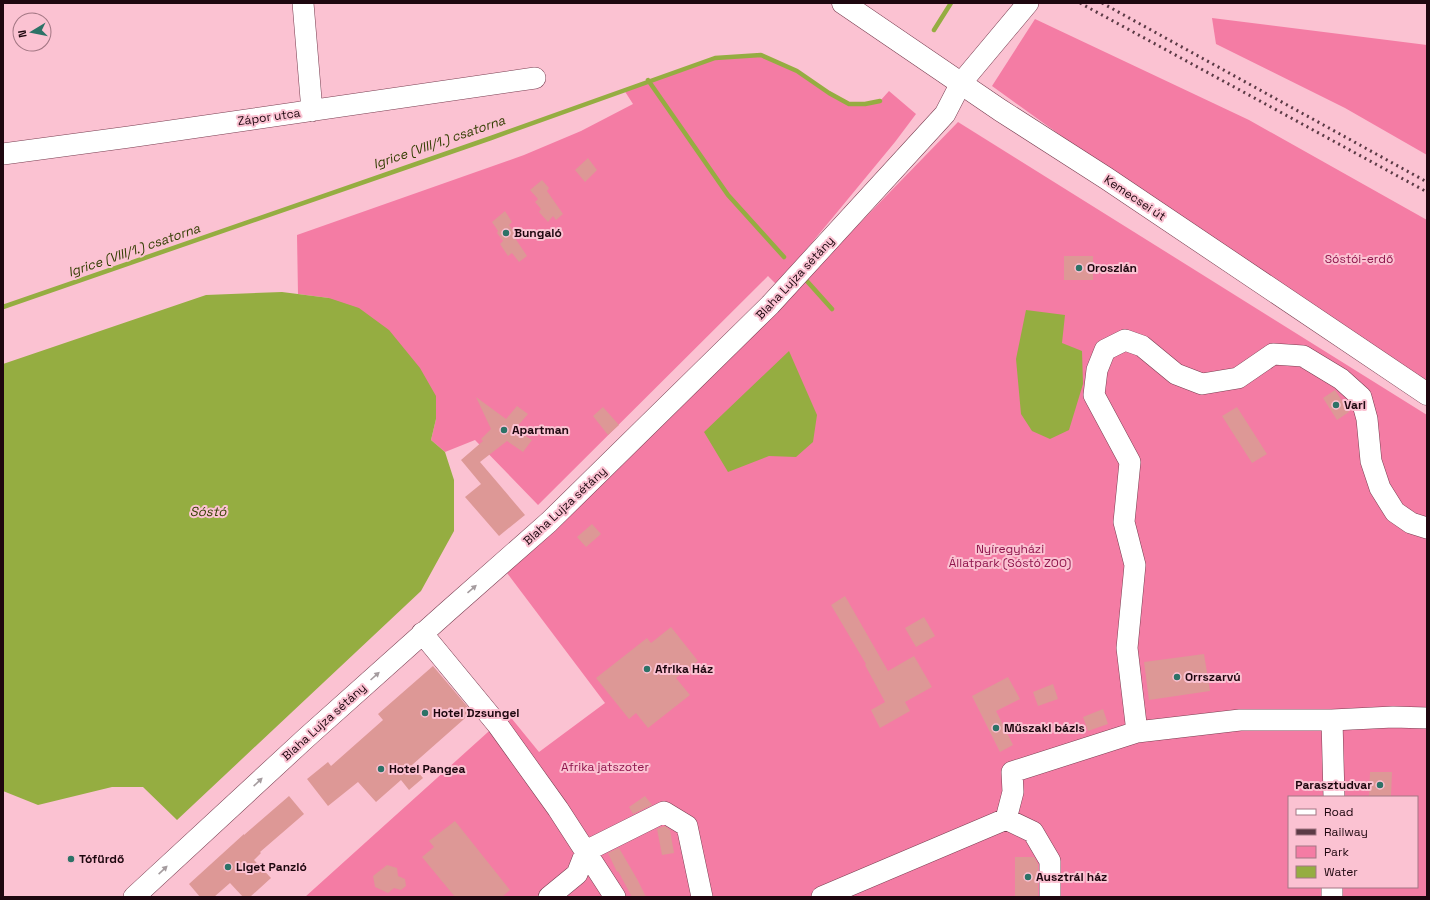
<svg xmlns="http://www.w3.org/2000/svg" width="1430" height="900" viewBox="0 0 1430 900" font-family="'Space Grotesk',sans-serif">
<style>
.green{fill:#f47ca4;fill-rule:evenodd}
.water{fill:#95ad41}
.lines{fill:none;stroke-linecap:round;stroke-linejoin:round}
.stream{stroke:#95ad41;stroke-width:4.5}
.building{fill:#dd9896}
.minor-casing{stroke:#793e51;stroke-width:22}
.major-casing{stroke:#793e51;stroke-width:23}
.minor{stroke:#fff;stroke-width:21}
.major{stroke:#fff;stroke-width:22}
.rail{stroke:#5b3a45;stroke-width:3;stroke-dasharray:2 4;stroke-linecap:butt}
.oneway{fill:#a59c9f}
.poi-dot{fill:#2d7267;stroke:#fbc2d2;stroke-width:1.5}
.labels{text-anchor:middle;dominant-baseline:central;stroke-width:4;stroke-linejoin:round;paint-order:stroke}
.street-label{font-size:12px;fill:#1e070f;stroke:#fbc2d2}
.poi-label{font-size:12px;font-weight:bold;fill:#1e070f;stroke:#fbc2d2;text-anchor:start}
.park-label{font-size:12px;fill:#8f154c;stroke:#fbc2d2}
.water-label{font-size:13px;font-style:italic;fill:#323d01;stroke:#fbc2d2}
</style>
<rect width="100%" height="100%" fill="#fbc2d2"/>
<path class="green" d="M 1212,18 L 1427,45 L 1427,155 L 1345,108 L 1216,44 Z
M 1035,19 L 1249,120 L 1427,220 L 1427,385 L 1221,251 L 992,86 Z
M 761,55 L 797,71 L 829,93 L 849,104 L 865,104 L 880,101 L 889,91 L 916,114 L 895,142 L 777,285 L 768,276 L 538,505 L 475,440 L 445,452 L 431,440 L 436,419 L 329,298 L 298,294 L 297,235 L 524,155 L 581,131 L 633,104 L 624,90 L 715,58 Z
M 958,122 L 1427,415 L 1427,897 L 305,897 L 508,714 L 539,752 L 605,703 L 504,569 L 786,299 ZM 1289,797 L 1417,797 L 1417,887 L 1289,887 Z"/>
<path class="water" d="M 282,292 L 329,298 L 359,308 L 389,330 L 420,368 L 436,396 L 436,419 L 431,440 L 445,452 L 454,480 L 454,531 L 421,591 L 177,820 L 143,787 L 112,787 L 38,805 L 3,791 L 3,364 L 206,295 Z
M 1026,310 L 1065,315 L 1062,343 L 1082,351 L 1083,384 L 1069,430 L 1050,439 L 1032,431 L 1021,414 L 1016,359 Z
M 789,351 L 817,415 L 813,442 L 796,457 L 769,456 L 728,472 L 704,432 Z"/>
<g class="lines">
<path class="stream" d="M 934,30 L 951,3
M 648,80 L 728,195 L 784,257
M 806,280 L 832,309
M 3,307 L 491,138 L 715,58 L 761,55 L 797,71 L 829,93 L 849,104 L 865,104 L 880,101"/>
</g>
<path class="building" d="M 588,158 L 597,170 L 585,182 L 575,170 Z
M 542,180 L 549,188 L 547,191 L 563,214 L 556,220 L 553,216 L 548,222 L 539,212 L 541,209 L 535,202 L 538,199 L 530,190 Z
M 505,211 L 512,222 L 509,225 L 515,233 L 513,235 L 527,256 L 519,262 L 512,253 L 508,256 L 500,244 L 503,241 L 497,233 L 498,231 L 492,222 Z
M 1064,256 L 1093,256 L 1093,280 L 1064,280 Z
M 1335,390 L 1349,412 L 1337,420 L 1323,398 Z
M 476,397 L 506,419 L 517,406 L 528,414 L 515,429 L 532,440 L 523,452 L 507,441 L 480,462 L 525,515 L 499,536 L 465,497 L 481,484 L 461,460 L 483,441 L 481,439 L 491,429 Z
M 603,407 L 619,425 L 608,435 L 593,416 Z
M 1237,407 L 1267,454 L 1252,463 L 1222,416 Z
M 592,524 L 601,534 L 586,547 L 577,537 Z
M 845,596 L 888,671 L 914,656 L 932,687 L 905,702 L 910,711 L 880,728 L 871,710 L 885,702 L 865,665 L 866,664 L 831,605 Z
M 924,617 L 935,636 L 916,647 L 905,628 Z
M 671,627 L 698,661 L 676,678 L 690,695 L 648,728 L 636,713 L 629,719 L 596,678 L 647,638 L 651,643 Z
M 1204,654 L 1210,691 L 1149,700 L 1144,662 Z
M 433,666 L 472,712 L 412,765 L 423,778 L 409,790 L 401,780 L 376,802 L 358,782 L 328,806 L 307,779 L 328,762 L 331,766 L 383,720 L 378,714 Z
M 1008,677 L 1020,699 L 996,711 L 1013,745 L 1000,752 L 972,696 Z
M 1053,684 L 1058,699 L 1038,706 L 1033,692 Z
M 1103,709 L 1108,724 L 1088,731 L 1083,717 Z
M 1370,772 L 1392,772 L 1391,797 L 1369,797 Z
M 289,796 L 304,814 L 260,852 L 261,853 L 254,860 L 271,878 L 250,897 L 243,897 L 230,883 L 214,897 L 200,897 L 189,884 L 244,834 L 244,835 Z
M 645,796 L 652,805 L 633,814 L 629,807 Z
M 455,821 L 510,890 L 502,897 L 455,897 L 422,857 L 434,847 L 429,841 Z
M 665,826 L 670,830 L 674,853 L 662,855 L 657,829 Z
M 619,848 L 637,879 L 646,897 L 632,897 L 618,871 L 617,872 L 608,853 Z
M 1015,857 L 1034,857 L 1038,864 L 1038,897 L 1015,897 Z
M 387,865 L 397,868 L 398,876 L 405,879 L 406,886 L 401,890 L 394,888 L 388,893 L 375,887 L 373,876 Z"/>
<g class="lines">
<defs>
<path id="minor" d="M 303,3 L 312,111
M 3,154 L 129,137 L 535,78
M 422,633 L 497,724 L 558,809 L 615,897
M 1332,720 L 1334,797
M 1137,732 L 1127,648 L 1135,565 L 1124,522 L 1130,462 L 1094,395 L 1097,370 L 1105,350 L 1125,340 L 1142,346 L 1176,374 L 1202,384 L 1238,378 L 1273,354 L 1303,356 L 1341,379 L 1361,397 L 1367,419 L 1371,461 L 1380,488 L 1395,512 L 1411,523 L 1427,528
M 1006,819 L 1013,792 L 1012,772 L 1137,732 L 1240,720 L 1332,720 L 1393,717 L 1427,718
M 134,897 L 306,738 L 448,611 L 549,522 L 770,305 L 945,114 L 961,83 L 1028,3
M 549,897 L 577,874 L 586,851 L 664,812 L 687,826 L 702,897
M 822,897 L 1006,819 L 1033,832 L 1050,861 L 1050,897
M 1332,897 L 1332,887"/>
<path id="major" d="M 843,3 L 1000,110 L 1106,178 L 1427,394"/>
</defs>
<use href="#minor" class="minor-casing"/>
<use href="#major" class="major-casing"/>
<use href="#minor" class="minor"/>
<use href="#major" class="major"/>
<path class="rail" d="M 1080,3 L 1427,192
M 1102,3 L 1427,182"/>
</g>
<defs><path id="oneway-solid" d="M-6-.8H1V-3.2L6.5 0L1 3.2V.8H-6Z"/></defs>
<g class="oneway">
<use href="#oneway-solid" transform="translate(472 589) rotate(-41)"/>
<use href="#oneway-solid" transform="translate(375 676) rotate(-42)"/>
<use href="#oneway-solid" transform="translate(258 782) rotate(-43)"/>
<use href="#oneway-solid" transform="translate(163 870) rotate(-43)"/>
</g>
<g class="poi-dot">
<circle cx="506" cy="233" r="4"/>
<circle cx="1079" cy="268" r="4"/>
<circle cx="1336" cy="405" r="4"/>
<circle cx="504" cy="430" r="4"/>
<circle cx="647" cy="669" r="4"/>
<circle cx="1177" cy="677" r="4"/>
<circle cx="425" cy="713" r="4"/>
<circle cx="996" cy="728" r="4"/>
<circle cx="381" cy="769" r="4"/>
<circle cx="1380" cy="785" r="4"/>
<circle cx="71" cy="859" r="4"/>
<circle cx="228" cy="867" r="4"/>
<circle cx="1028" cy="877" r="4"/>
</g>
<g class="labels">
<g class="street-label">
<text transform="translate(269 117) rotate(-8)">Zápor utca</text>
<text transform="translate(1135 198) rotate(34)">Kemecsei út</text>
<text transform="translate(795 278) rotate(-47)">Blaha Lujza sétány</text>
<text transform="translate(565 506) rotate(-43)">Blaha Lujza sétány</text>
<text transform="translate(324 722) rotate(-42)">Blaha Lujza sétány</text>
</g>
<g class="poi-label">
<text x="514" y="233">Bungaló</text>
<text x="1087" y="268">Oroszlán</text>
<text x="1344" y="405">Vari</text>
<text x="512" y="430">Apartman</text>
<text x="655" y="669">Afrika Ház</text>
<text x="1185" y="677">Orrszarvú</text>
<text x="433" y="713">Hotel Dzsungel</text>
<text x="1004" y="728">Műszaki bázis</text>
<text x="389" y="769">Hotel Pangea</text>
<text x="1372" y="785" text-anchor="end">Parasztudvar</text>
<text x="79" y="859">Tófürdő</text>
<text x="236" y="867">Liget Panzió</text>
<text x="1036" y="877">Ausztrál ház</text>
</g>
<g class="park-label">
<text x="1359" y="259">Sóstói-erdő</text>
<text x="1010" y="549">Nyíregyházi<tspan x="1010" dy="14">Állatpark (Sóstó ZOO)</tspan></text>
<text x="605" y="767">Afrika jatszoter</text>
</g>
<g class="water-label">
<text transform="translate(439 142) rotate(-19)">Igrice (VIII/1.) csatorna</text>
<text transform="translate(134 250) rotate(-19)">Igrice (VIII/1.) csatorna</text>
<text x="208" y="511">Sóstó</text>
</g>
</g>
<rect width="1430" height="900" fill="none" stroke="#1e070f" stroke-width="8"/>
<rect x="1288" y="796" width="130" height="92" fill="#fbc2d2" stroke="#a37784"/>
<rect x="1296" y="809" width="20" height="6" fill="#ffffff" stroke="#a37784"/>
<text x="1324" y="816" font-size="12" fill="#1e070f">Road</text>
<rect x="1296" y="829" width="20" height="6" fill="#5b3a45" stroke="#a37784"/>
<text x="1324" y="836" font-size="12" fill="#1e070f">Railway</text>
<rect x="1296" y="846" width="20" height="12" fill="#f47ca4" stroke="#a37784"/>
<text x="1324" y="856" font-size="12" fill="#1e070f">Park</text>
<rect x="1296" y="866" width="20" height="12" fill="#95ad41" stroke="#a37784"/>
<text x="1324" y="876" font-size="12" fill="#1e070f">Water</text>
<g transform="translate(32 32) rotate(260)"><circle r="19" fill="#fbc2d2" stroke="#a37784"/>
<path d="M0-3L7 15L0 10L-7 15Z" fill="#2d7267"/>
<text y="-6" font-size="11" font-weight="bold" text-anchor="middle" fill="#1e070f">N</text>
</g>
</svg>
